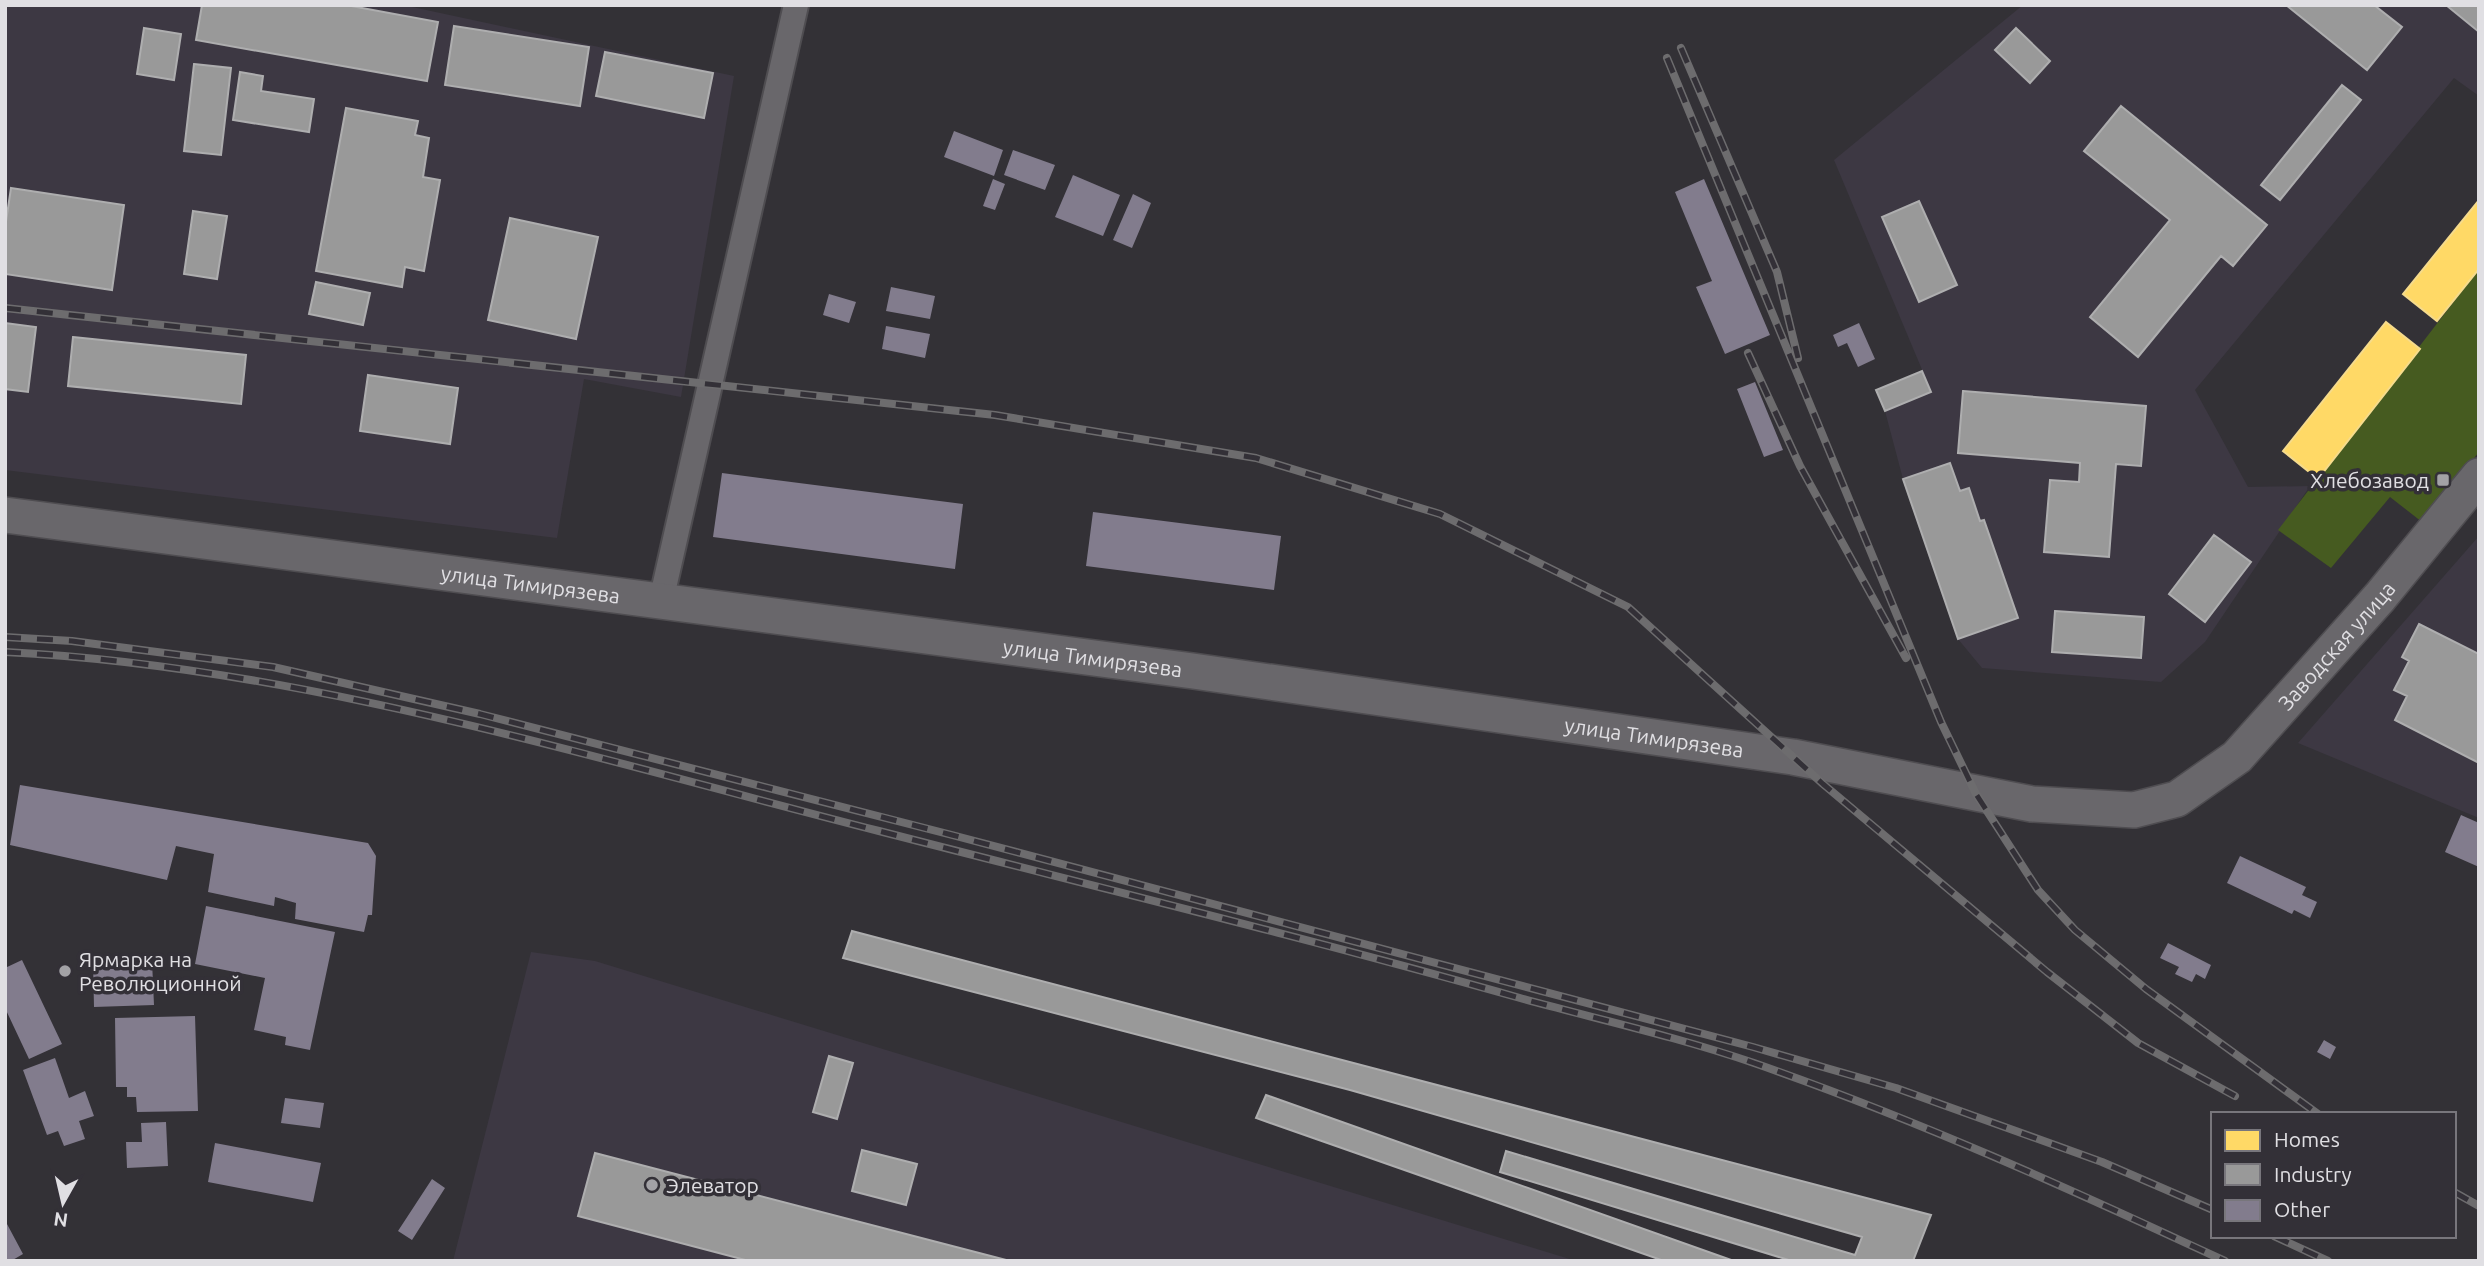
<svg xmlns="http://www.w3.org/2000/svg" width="2484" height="1266" viewBox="0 0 2484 1266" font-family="Ubuntu,sans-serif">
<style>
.built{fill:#3d3843}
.green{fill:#465b20}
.homes{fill:#ffd966;stroke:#f6db8c;stroke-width:2}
.industry{fill:#999;stroke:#aeaeaf;stroke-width:2}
.building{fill:#827c8d}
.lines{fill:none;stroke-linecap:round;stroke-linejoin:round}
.street-casing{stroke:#4f4d51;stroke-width:28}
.secondary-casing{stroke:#4f4d51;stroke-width:38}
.street{stroke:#69676b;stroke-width:24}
.secondary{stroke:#69676b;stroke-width:35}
.rail-casing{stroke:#6d6c6e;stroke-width:8}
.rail{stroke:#333037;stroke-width:5;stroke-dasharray:16;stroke-linecap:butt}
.poi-dot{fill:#a3a2a6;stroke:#333037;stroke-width:2.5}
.labels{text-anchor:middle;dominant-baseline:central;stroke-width:7;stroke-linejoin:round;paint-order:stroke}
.poi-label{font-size:21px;fill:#e0dfe3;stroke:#333037;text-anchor:start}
.street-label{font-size:21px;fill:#e0dfe3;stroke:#333037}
</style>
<rect width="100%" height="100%" fill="#333136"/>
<path class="built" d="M 5,5 L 403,5 L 734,76 L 681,397 L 584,379 L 557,538 L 5,470 Z
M 2023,5 L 2479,5 L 2479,96 L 2454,78 L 2195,390 L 2248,487 L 2310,486 L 2205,642 L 2161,682 L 1982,668 L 1958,639 L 1903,479 L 1885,411 L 1931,391 L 1834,160 Z
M 2479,536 L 2479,818 L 2298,743 Z
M 531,952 L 595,961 L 1576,1261 L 453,1261 Z"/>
<path class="green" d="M 2479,269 L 2479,452 L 2422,522 L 2390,497 L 2331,568 L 2278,530 Z"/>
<path class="homes" d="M 2479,200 L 2479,269 L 2437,321 L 2403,294 Z
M 2386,322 L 2420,349 L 2318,479 L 2283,451 Z"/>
<path class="industry" d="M 202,5 L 346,5 L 438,22 L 427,81 L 196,40 Z
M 2286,5 L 2374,5 L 2402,27 L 2367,70 Z
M 2446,5 L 2479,5 L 2479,32 Z
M 454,26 L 589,47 L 580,106 L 445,85 Z
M 144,28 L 181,34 L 174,80 L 137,74 Z
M 2016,28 L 2050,61 L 2030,83 L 1995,50 Z
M 605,52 L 713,73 L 704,118 L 596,96 Z
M 194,64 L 231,68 L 221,155 L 184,151 Z
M 240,72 L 263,76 L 261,91 L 314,99 L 309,132 L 233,120 Z
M 2342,85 L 2361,100 L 2280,200 L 2261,185 Z
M 2121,106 L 2267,225 L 2233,266 L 2221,256 L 2138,357 L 2090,317 L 2170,220 L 2084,151 Z
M 346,108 L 418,121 L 415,135 L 429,138 L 423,177 L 440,180 L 424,271 L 405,267 L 402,287 L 316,271 Z
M 11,188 L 124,205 L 112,290 L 5,274 L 5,228 Z
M 1919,201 L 1957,285 L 1919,302 L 1882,217 Z
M 193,211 L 227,216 L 217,279 L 184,274 Z
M 510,218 L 598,237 L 576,339 L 488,320 Z
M 316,282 L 370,293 L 363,325 L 309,314 Z
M 5,323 L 36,327 L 28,392 L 5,389 Z
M 73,337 L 246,355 L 241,404 L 68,386 Z
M 1922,371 L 1931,392 L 1885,411 L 1876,390 Z
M 368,375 L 458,388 L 450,444 L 360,431 Z
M 1963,391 L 2146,406 L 2141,466 L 2116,464 L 2109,557 L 2044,552 L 2050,480 L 2079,482 L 2080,463 L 1958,453 Z
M 1950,463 L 1960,491 L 1969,488 L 1980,521 L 1984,520 L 2018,618 L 1958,639 L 1903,479 Z
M 2214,535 L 2251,562 L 2205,622 L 2169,594 Z
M 2055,611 L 2144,617 L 2141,658 L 2052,652 Z
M 2419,624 L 2479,654 L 2479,763 L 2395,720 L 2407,696 L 2394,690 L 2409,661 L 2402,657 Z
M 852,931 L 1931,1215 L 1913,1261 L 1792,1261 L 1500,1172 L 1506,1151 L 1855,1255 L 1862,1237 L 1350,1090 L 843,958 Z
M 829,1056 L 853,1063 L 837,1119 L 813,1112 Z
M 1266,1095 L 1734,1261 L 1664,1261 L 1256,1118 Z
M 862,1150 L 917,1164 L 906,1205 L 852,1191 Z
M 595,1153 L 1010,1261 L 749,1261 L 578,1216 Z"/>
<path class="building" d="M 954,131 L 1003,150 L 994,176 L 944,157 Z
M 1013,150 L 1055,165 L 1045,190 L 1004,175 Z
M 1073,175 L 1120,195 L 1103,236 L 1055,217 Z
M 993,179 L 1005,184 L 995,210 L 983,206 Z
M 1704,179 L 1770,335 L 1725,354 L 1696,287 L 1712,281 L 1675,192 Z
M 1133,194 L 1151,203 L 1132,248 L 1113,240 Z
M 891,287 L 935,296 L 930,319 L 886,311 Z
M 829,294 L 856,302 L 849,323 L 823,315 Z
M 1859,323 L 1875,359 L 1858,367 L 1847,343 L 1838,347 L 1833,335 Z
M 886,326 L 930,334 L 925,358 L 882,349 Z
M 1755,382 L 1783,450 L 1764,457 L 1737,389 Z
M 722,473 L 963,504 L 955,569 L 713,537 Z
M 1093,512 L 1281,536 L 1274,590 L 1086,566 Z
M 20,785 L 368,843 L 376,856 L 372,915 L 368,915 L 364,932 L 295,919 L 296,903 L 275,897 L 274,906 L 208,892 L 214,854 L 176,846 L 167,880 L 10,845 Z
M 2461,815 L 2479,823 L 2479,867 L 2445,852 Z
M 2240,856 L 2306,887 L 2302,895 L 2317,902 L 2310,918 L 2294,910 L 2292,914 L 2227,883 Z
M 206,906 L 335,932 L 310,1050 L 285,1045 L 286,1037 L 254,1030 L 265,978 L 195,964 Z
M 2168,943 L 2211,965 L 2205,979 L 2196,974 L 2192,982 L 2175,974 L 2179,967 L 2160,958 Z
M 22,960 L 62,1044 L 29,1059 L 5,1008 L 5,968 Z
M 152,961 L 154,1005 L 94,1007 L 93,963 Z
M 195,1016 L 198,1111 L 137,1112 L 136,1097 L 127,1097 L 127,1087 L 116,1087 L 115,1018 Z
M 2324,1040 L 2336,1047 L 2330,1059 L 2317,1052 Z
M 55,1058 L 69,1098 L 85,1091 L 94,1116 L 79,1121 L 85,1139 L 64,1146 L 58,1131 L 47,1135 L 23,1070 Z
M 285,1098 L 324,1103 L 320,1128 L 281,1123 Z
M 166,1122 L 168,1166 L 127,1168 L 126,1142 L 142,1142 L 141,1123 Z
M 215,1143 L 321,1163 L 313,1202 L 208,1182 Z
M 432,1179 L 445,1188 L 412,1240 L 398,1231 Z
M 7,1224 L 23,1254 L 11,1261 L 5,1261 Z"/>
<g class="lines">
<defs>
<path id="street" d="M 661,601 L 796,5"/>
<g id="secondary">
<path id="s1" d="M 5,515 L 1193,671 L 1793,757 L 2032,804 L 2134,810 L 2177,799 L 2237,757 L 2380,597 L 2479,476"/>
</g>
</defs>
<use href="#street" class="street-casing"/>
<use href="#secondary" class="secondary-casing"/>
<use href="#street" class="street"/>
<use href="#secondary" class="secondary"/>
<defs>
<path id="rail" d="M 1681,48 L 1777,272 L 1798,358
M 1667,58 L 1941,722 L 1976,794 L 2038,890 L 2075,930 L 2146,989 L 2318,1114
M 5,308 L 995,415 L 1256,458 L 1440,514 L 1628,607 L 1823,784 L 2047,972 L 2138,1043 L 2235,1096
M 1748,353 L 1800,466 L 1906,658
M 5,637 L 72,641 L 273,667 L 480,714 L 952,835 L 1753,1047 L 1896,1088 L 2102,1162 L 2213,1210
M 5,652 C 304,667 591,758 879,831 C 1093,886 1307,938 1520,998 C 1597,1019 1678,1037 1754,1063 C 1916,1119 2070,1189 2225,1261
M 2454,1192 L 2479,1206
M 2274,1236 L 2328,1261"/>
</defs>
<use href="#rail" class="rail-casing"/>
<use href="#rail" class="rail"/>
</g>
<g class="poi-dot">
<rect x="2436" y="473" width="14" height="14" rx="3.5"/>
<circle cx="65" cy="971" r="7"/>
<circle cx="652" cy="1185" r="7"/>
</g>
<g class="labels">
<g class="poi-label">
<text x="2429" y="480" text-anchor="end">Хлебозавод</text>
<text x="79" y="959">Ярмарка на<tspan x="79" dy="24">Революционной</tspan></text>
<text x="666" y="1185">Элеватор</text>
</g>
<g class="street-label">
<text stroke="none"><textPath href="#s1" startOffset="530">улица Тимирязева</textPath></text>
<text stroke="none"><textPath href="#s1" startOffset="2417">Заводская улица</textPath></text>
<text stroke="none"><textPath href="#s1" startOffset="1097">улица Тимирязева</textPath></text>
<text stroke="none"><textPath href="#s1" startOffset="1664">улица Тимирязева</textPath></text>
</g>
</g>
<rect width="2484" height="1266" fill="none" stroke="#e0dfe3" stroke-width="14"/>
<rect x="2211" y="1112" width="245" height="126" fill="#333037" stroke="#78767c" stroke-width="2"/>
<rect x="2225" y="1130" width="35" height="21" fill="#ffd966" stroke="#78767c" stroke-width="2"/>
<text x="2274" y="1147" font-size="21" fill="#e0dfe3">Homes</text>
<rect x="2225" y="1164" width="35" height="21" fill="#999999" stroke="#78767c" stroke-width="2"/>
<text x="2274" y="1182" font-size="21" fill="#e0dfe3">Industry</text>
<rect x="2225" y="1200" width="35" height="21" fill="#827c8d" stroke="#78767c" stroke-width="2"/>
<text x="2274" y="1217" font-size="21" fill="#e0dfe3">Other</text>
<g transform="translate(63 1203) rotate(188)" stroke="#333037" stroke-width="5" paint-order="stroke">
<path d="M0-5L12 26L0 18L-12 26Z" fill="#e0dfe3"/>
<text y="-10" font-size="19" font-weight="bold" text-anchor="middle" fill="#e0dfe3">N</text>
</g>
</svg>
